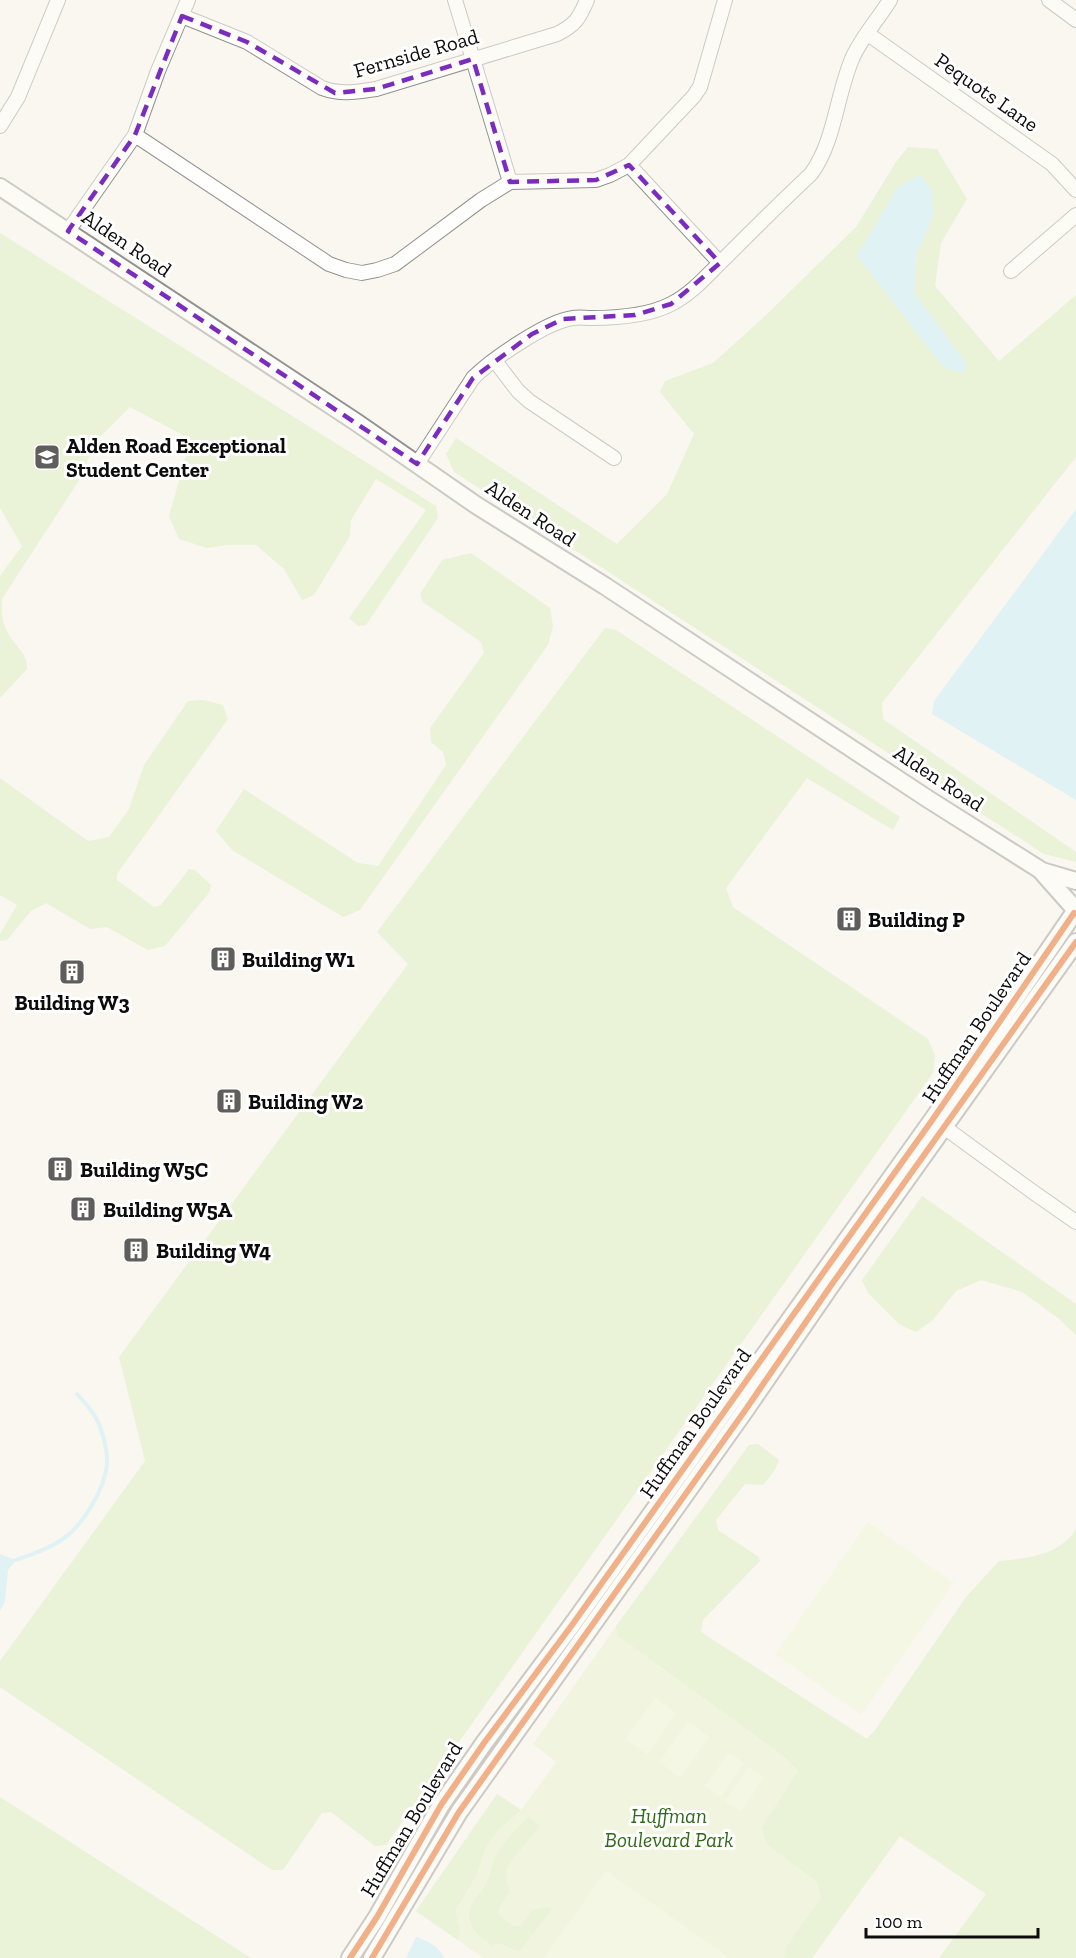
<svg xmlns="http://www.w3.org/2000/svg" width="1076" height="1958" viewBox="0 0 1076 1958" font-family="'Zilla Slab',serif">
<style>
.green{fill:#e6f2cd}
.forest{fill:#d7eaba;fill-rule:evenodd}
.pitch{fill:#f0f5d7}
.water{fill:#c1ebf9}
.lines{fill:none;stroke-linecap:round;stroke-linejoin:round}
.stream{stroke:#c1ebf9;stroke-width:4}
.minor-casing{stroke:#93928f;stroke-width:16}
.tertiary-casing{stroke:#93928f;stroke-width:20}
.minor{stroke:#fefefd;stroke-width:14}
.tertiary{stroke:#fefefd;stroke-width:16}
.cycleway-casing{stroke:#fff;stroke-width:10}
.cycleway{stroke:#e8590c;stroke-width:6}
.marked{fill:none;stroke:#7b2cbf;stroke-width:4.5;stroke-dasharray:12 8;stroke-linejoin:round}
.labels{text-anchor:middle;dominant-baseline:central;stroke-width:6;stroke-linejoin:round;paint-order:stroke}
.street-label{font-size:21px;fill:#0c0c0c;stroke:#fff}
.poi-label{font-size:21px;font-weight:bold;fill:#0c0c0c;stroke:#fff;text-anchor:start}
.park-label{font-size:21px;font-style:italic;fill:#306a16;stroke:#fff}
</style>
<rect width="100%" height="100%" fill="#faf7f0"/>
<path class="green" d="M 616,1626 L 900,1836 L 812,1958 L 483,1958 L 416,1911 L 497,1794 L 521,1810 L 556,1762 L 533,1744 Z"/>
<path class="forest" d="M 908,147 L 937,149 L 967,199 L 941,243 L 935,286 L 999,361 L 1076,295 L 1076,457 L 882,703 L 883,719 L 1076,852 L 1076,862 L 1044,854 L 454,472 L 446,454 L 456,438 L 617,544 L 667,494 L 694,434 L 660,392 L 665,381 L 713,363 L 764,317 L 856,227 L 896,162 ZM 897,188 L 934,213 L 917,254 L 914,292 Z
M 0,233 L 436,506 L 438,518 L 366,625 L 358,626 L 349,618 L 426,510 L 376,479 L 351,520 L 350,536 L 314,595 L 302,600 L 284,569 L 256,545 L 227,545 L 207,548 L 179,539 L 169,516 L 188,449 L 181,434 L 130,407 L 94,443 L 83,474 L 2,599 C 1,612 2,625 10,636 C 18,650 27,652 27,669 L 0,698 L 0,576 L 22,546 L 0,508 Z
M 471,553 L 550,608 L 553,626 L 548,645 L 360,910 L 343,917 L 232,850 L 216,831 L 244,789 L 358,863 L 378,866 L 446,765 L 443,752 L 431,742 L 430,728 L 484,653 L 481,642 L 423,602 L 420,594 L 442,560 Z
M 605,628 L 616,630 L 900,817 L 893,830 L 807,778 L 726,888 L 733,907 L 928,1039 L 935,1055 L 933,1073 L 386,1845 L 375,1846 L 331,1812 L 322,1813 L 283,1870 L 272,1870 L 0,1687 L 0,1661 L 145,1461 L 119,1357 L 408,964 L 377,932 Z
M 203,700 L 223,705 L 228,719 L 117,874 L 117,880 L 154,907 L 161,905 L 189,869 L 195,870 L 211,885 L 209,893 L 165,946 L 148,950 L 107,927 L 90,929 L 46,903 L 31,911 L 7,940 L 0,941 L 0,934 L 17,905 L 0,895 L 0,778 L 88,841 L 109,837 L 129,809 L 144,765 L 188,701 Z
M 922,1196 L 1076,1304 L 1076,1335 L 1058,1318 L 1022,1292 L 981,1280 L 956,1291 L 932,1321 L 916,1332 L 899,1324 L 868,1293 L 862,1280 Z
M 758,1444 L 779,1460 L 775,1470 L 763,1485 L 745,1484 L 716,1520 L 718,1530 L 759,1557 L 760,1561 L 703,1620 L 701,1632 L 867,1739 L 875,1730 L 966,1597 L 999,1561 C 1028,1558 1059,1556 1076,1529 L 1076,1958 L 939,1958 L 986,1894 L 900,1836 L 812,1958 L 784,1958 L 786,1947 L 821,1898 L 817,1882 L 766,1844 L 762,1827 L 798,1771 L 784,1756 L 618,1636 L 616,1626 L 749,1445 Z
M 497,1794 L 521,1810 L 497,1831 L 485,1849 L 477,1874 L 455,1911 L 460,1931 L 458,1940 L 416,1911 Z
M 0,1797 L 251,1958 L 0,1958 Z
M 528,1817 L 540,1825 L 507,1867 L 506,1880 L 510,1892 L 499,1907 L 499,1915 L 513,1926 L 520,1926 L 532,1910 L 548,1907 L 552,1909 L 519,1952 L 499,1943 L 492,1945 C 474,1934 461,1920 475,1899 C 479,1894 483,1889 486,1884 C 491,1874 492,1862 497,1853 C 505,1839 518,1829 528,1817 Z"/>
<path class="pitch" d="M 868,1522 L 954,1583 L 861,1715 L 775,1654 Z
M 655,1698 L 676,1713 L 647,1754 L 626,1739 Z
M 688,1722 L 709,1737 L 680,1777 L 659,1762 Z
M 729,1753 L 744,1763 L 720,1797 L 705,1786 Z
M 749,1767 L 764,1777 L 741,1811 L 725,1801 Z
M 606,1871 L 729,1958 L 544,1958 Z"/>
<path class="water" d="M 919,175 L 932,189 L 934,213 L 917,254 L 914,292 L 966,363 L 965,373 L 944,368 L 857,256 L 897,188 Z
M 1076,509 L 1076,800 L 932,714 L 934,701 Z
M 0,1554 L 16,1560 L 8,1570 L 5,1602 L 0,1611 Z
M 416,1937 C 427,1940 440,1947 444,1958 L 406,1958 Z"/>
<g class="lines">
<path class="stream" d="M 16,1560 C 33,1554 48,1549 63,1539 C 83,1525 104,1490 107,1465 C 108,1452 103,1432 97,1420 C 93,1411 84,1402 77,1394"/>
<defs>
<path id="minor" d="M 455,0 L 510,182
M 1049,0 L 1076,20
M 182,16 L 247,42 L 322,88 C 341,95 356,92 376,89 L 557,34 C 575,25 579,19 587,0
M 868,34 L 1052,164 L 1076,190
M 0,126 L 18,97 L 58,0
M 135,135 L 329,264 L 346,270 L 362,273 L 377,270 L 395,264 L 481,200 L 510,182 L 596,180 L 610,175 L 629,165 L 694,96 L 700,87 L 725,0
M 629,165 L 720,263
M 68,231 L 135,135 L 158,71 L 188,0
M 1011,271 L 1076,215
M 495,361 L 518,391 L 529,401 L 614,458
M 417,464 L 473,378 C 491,360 547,321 573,318 C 579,317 585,318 591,318 C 617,318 648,316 671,304 C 693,293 709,273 726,257 C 754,229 782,201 811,174 C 835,141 836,97 852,59 C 859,41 879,18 890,0
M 937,1122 L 1033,1192 L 1076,1222"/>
<path id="tertiary" d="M 0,187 L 356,422 L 476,505 L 605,586 L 928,799 L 1042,871 L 1076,881
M 1042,872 L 1073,907
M 350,1958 L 377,1917 L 441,1805 L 484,1743 L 572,1625 L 933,1119 L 1074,913
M 372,1958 L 459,1812 L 744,1412 L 832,1284 L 1076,942"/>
</defs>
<use href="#minor" class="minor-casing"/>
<use href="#tertiary" class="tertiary-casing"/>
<use href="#minor" class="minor"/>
<use href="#tertiary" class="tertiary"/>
<defs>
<path id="cycleway" d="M 350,1958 L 377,1917 L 441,1805 L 484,1743 L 572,1625 L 933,1119 L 1074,913
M 372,1958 L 459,1812 L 744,1412 L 832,1284 L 1076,942"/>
</defs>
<use href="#cycleway" class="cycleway-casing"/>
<use href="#cycleway" class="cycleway"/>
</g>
<path d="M0 0H1076V1958H0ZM 182,16 L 247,42 L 335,93 L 376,89 L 473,59 L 510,182 L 596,180 L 629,165 L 720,263 L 671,304 L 635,315 L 563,319 L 532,334 L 473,378 L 417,464 L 68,231 L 135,135 Z" fill="#faf7f0" fill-opacity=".55" fill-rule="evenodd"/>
<path class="marked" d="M 182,16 L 247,42 L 335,93 L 376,89 L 473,59 L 510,182 L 596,180 L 629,165 L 720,263 L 671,304 L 635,315 L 563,319 L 532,334 L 473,378 L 417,464 L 68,231 L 135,135 Z"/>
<defs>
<symbol id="school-square" viewBox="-11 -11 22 22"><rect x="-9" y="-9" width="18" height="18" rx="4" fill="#5f5e5c" stroke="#fff"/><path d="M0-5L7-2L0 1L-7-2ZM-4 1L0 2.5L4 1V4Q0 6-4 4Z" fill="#fff"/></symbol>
<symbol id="building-square" viewBox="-11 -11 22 22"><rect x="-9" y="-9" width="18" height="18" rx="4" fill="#5f5e5c" stroke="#fff"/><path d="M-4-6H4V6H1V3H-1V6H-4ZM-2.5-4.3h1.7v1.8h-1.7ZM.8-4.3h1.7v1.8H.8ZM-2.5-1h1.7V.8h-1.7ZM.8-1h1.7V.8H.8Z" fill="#fff"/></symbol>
</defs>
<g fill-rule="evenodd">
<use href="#school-square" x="32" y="442" width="30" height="30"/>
<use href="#building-square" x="834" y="904" width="30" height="30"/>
<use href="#building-square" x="208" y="944" width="30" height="30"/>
<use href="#building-square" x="57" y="957" width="30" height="30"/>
<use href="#building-square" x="214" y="1086" width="30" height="30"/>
<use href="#building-square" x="45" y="1154" width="30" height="30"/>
<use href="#building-square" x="68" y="1194" width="30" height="30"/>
<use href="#building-square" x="121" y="1235" width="30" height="30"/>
</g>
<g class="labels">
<g class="street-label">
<text transform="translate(416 53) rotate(-16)">Fernside Road</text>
<text transform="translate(987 92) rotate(35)">Pequots Lane</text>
<text transform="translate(127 243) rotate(34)">Alden Road</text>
<text transform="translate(531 513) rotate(33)">Alden Road</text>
<text transform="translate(939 778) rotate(33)">Alden Road</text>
<text transform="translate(976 1027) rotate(-56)">Huffman Boulevard</text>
<text transform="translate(695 1423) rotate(-55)">Huffman Boulevard</text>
<text transform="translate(411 1819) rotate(-59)">Huffman Boulevard</text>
</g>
<g class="poi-label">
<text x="66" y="445">Alden Road Exceptional<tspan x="66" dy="24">Student Center</tspan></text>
<text x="868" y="919">Building P</text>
<text x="242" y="959">Building W1</text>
<text x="72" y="1002" text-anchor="middle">Building W3</text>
<text x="248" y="1101">Building W2</text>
<text x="80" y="1169">Building W5C</text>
<text x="103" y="1209">Building W5A</text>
<text x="156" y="1250">Building W4</text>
</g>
<g class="park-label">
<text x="669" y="1815">Huffman<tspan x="669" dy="24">Boulevard Park</tspan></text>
</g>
</g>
<path d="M866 1928v9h172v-9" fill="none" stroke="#0c0c0c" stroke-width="3"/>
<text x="875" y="1928" font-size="18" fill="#0c0c0c" stroke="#ffffff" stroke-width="4.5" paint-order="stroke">100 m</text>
</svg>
